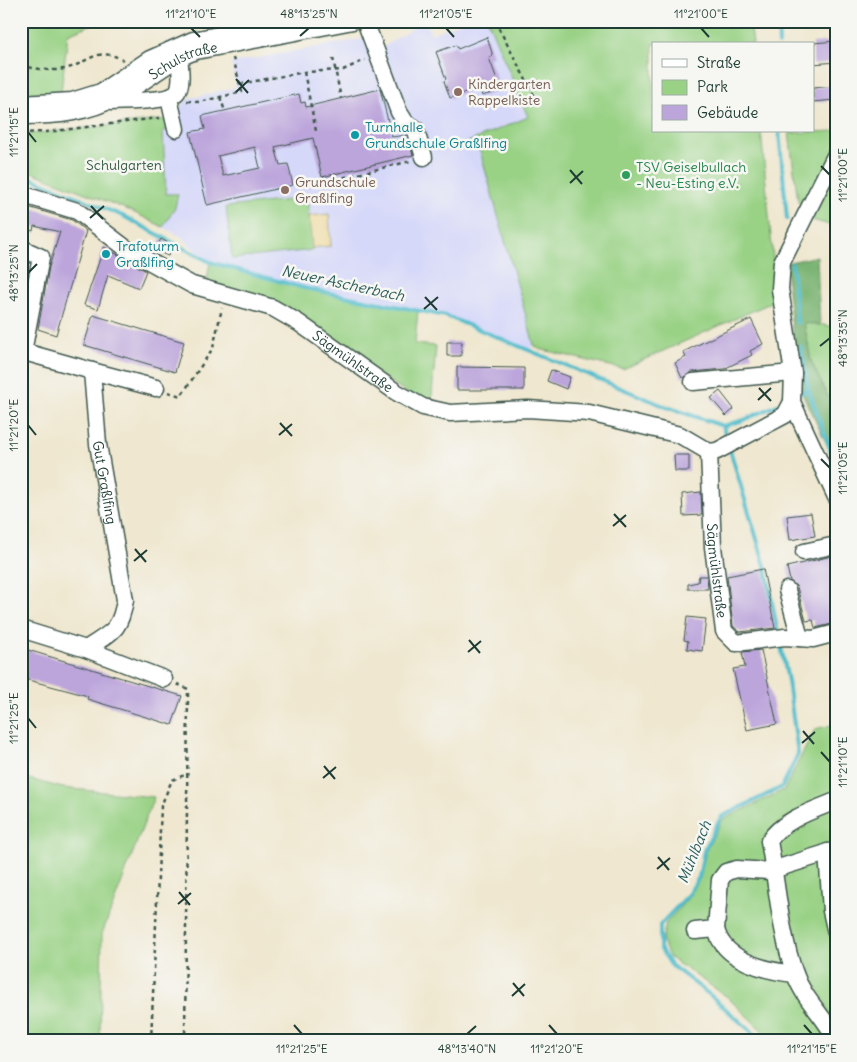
<svg xmlns="http://www.w3.org/2000/svg" width="857" height="1062" viewBox="0 0 857 1062" font-family="Delius,sans-serif">
<style>
.built{fill:#d6d8f9}
.green{fill:#99d285;stroke:#5c885c}
.forest{fill:#7ab472;stroke:#4c7853}
.sand{fill:#eeda9e;stroke:#868c69}
.lines{fill:none;stroke-linecap:round;stroke-linejoin:round}
.stream{stroke:#51bdcc;stroke-width:4}
.building{fill:#bca5db;fill-rule:evenodd}
.minor-casing{stroke:#3e564b;stroke-width:19}
.path{stroke:#3e564b;stroke-width:2.5;stroke-dasharray:4 4;stroke-linecap:butt}
.minor{stroke:#fff;stroke-width:16}
.ticks{fill:none;stroke:#1f3d34;stroke-width:2}
.education-dot{fill:#8d6e63;stroke:#f6f6f2;stroke-width:2}
.culture-dot{fill:#0f9aa8;stroke:#f6f6f2;stroke-width:2}
.leisure-dot{fill:#2e9e5b;stroke:#f6f6f2;stroke-width:2}
.labels{text-anchor:middle;dominant-baseline:central;stroke-width:5;stroke-linejoin:round;paint-order:stroke}
.street-label{font-size:14px;fill:#1f3d34;stroke:#f6f6f2}
.education-label{font-size:14px;fill:#785e54;stroke:#f6f6f2;text-anchor:start}
.culture-label{font-size:14px;fill:#0d838f;stroke:#f6f6f2;text-anchor:start}
.park-label{font-size:14px;fill:#375b44;stroke:#f6f6f2}
.leisure-label{font-size:14px;fill:#27864d;stroke:#f6f6f2;text-anchor:start}
.water-label{font-size:15px;font-style:italic;fill:#2c5d5a;stroke:#f6f6f2}
.neatline{fill:none;stroke:#1f3d34;stroke-width:2}
.ticks-label{font-size:12px;text-anchor:middle;fill:#1f3d34}
</style>
<rect width="100%" height="100%" fill="#f6f6f2"/>
<filter id="ink" filterUnits="userSpaceOnUse"><feTurbulence type="fractalNoise" baseFrequency=".02" numOctaves="2"/><feDisplacementMap in="SourceGraphic" scale="10" xChannelSelector="R" yChannelSelector="G"/><feConvolveMatrix kernelMatrix="1 2 1 2 8 2 1 2 1" color-interpolation-filters="sRGB"/></filter>
<filter id="wash" filterUnits="userSpaceOnUse"><feTurbulence type="fractalNoise" baseFrequency=".0096" numOctaves="4" result="noise"/><feDisplacementMap in="SourceGraphic" scale="20" xChannelSelector="R" yChannelSelector="G"/><feGaussianBlur stdDeviation="1.12" result="paint"/><feColorMatrix in="noise" values="0 0 0 0 0 0 0 0 0 0 0 0 0 0 0 0 0 1.4 0 .05"/><feComposite in="paint" operator="in"/></filter>
<g filter="url(#wash)">
<rect width="100%" height="100%" fill="#efe7cf"/>
<path class="built" d="M 423,21 L 426,21 L 431,34 L 464,21 L 491,21 L 528,117 L 469,142 L 480,151 L 534,345 L 528,350 L 446,316 L 304,288 L 210,262 L 196,251 L 182,237 L 131,211 L 21,168 L 21,135 L 164,120 L 179,109 L 188,98 L 197,97 L 236,87 L 231,63 L 378,36 L 382,48 Z"/>
<path class="green" d="M 21,21 L 100,21 L 68,34 L 61,92 L 21,95 Z
M 488,21 L 750,21 L 753,44 L 653,44 L 653,131 L 761,131 L 777,300 L 623,369 L 539,349 L 534,345 L 480,151 L 468,142 L 528,117 Z
M 170,119 L 171,129 L 163,131 L 166,194 L 178,194 L 175,208 L 163,227 L 131,211 L 21,168 L 21,135 Z
M 836,131 L 836,227 L 809,219 L 798,201 L 789,133 Z
M 307,198 L 313,250 L 232,259 L 226,207 Z
M 210,262 L 304,288 L 418,310 L 415,344 L 436,346 L 431,408 L 299,323 L 205,290 Z
M 804,322 L 836,327 L 836,414 L 811,361 Z
M 836,724 L 836,1041 L 773,1041 L 726,996 L 670,958 L 662,941 L 666,923 L 689,897 L 700,878 L 706,851 L 722,820 L 784,790 L 815,729 Z
M 21,777 L 63,788 L 154,797 L 102,934 L 100,1041 L 21,1041 Z"/>
<path class="forest" d="M 817,256 L 820,325 L 804,323 L 811,361 L 836,414 L 836,463 L 798,385 L 785,263 Z"/>
<path class="sand" d="M 329,214 L 331,246 L 312,248 L 309,216 Z"/>
<g class="lines">
<path class="stream" d="M 778,21 L 779,44
M 779,131 L 787,219
M 21,174 L 123,216 L 210,262 L 304,288 L 446,316 L 664,406 L 723,426 L 744,420 L 777,405
M 792,264 L 797,323
M 801,347 L 808,389
M 802,393 L 808,389 L 836,465
M 723,426 L 727,441
M 730,450 L 766,569 L 778,634
M 762,1041 L 710,995 L 671,965 L 660,948 L 660,925 L 688,895 L 699,877 L 704,851 L 721,817 L 782,787 L 798,754 L 788,681 L 780,641"/>
</g>
<g id="blocks">
<path class="building" d="M 487,37 L 493,56 L 489,58 L 501,90 L 482,96 L 479,87 L 450,98 L 444,81 L 446,79 L 436,52 L 456,45 L 458,49 Z
M 836,41 L 836,62 L 813,64 L 813,43 Z
M 834,86 L 835,100 L 813,102 L 813,88 Z
M 380,89 L 392,137 L 407,135 L 413,155 L 322,177 L 313,138 L 275,147 L 280,165 L 288,164 L 293,185 L 207,205 L 190,132 L 205,129 L 202,116 L 299,94 L 301,103 L 305,102 L 306,107 ZM 255,147 L 260,168 L 223,176 L 218,156 Z
M 21,205 L 72,220 L 86,231 L 56,335 L 38,329 L 49,267 L 60,232 L 34,226 L 33,231 L 21,227 Z
M 161,239 L 174,246 L 168,256 L 155,250 Z
M 104,247 L 146,271 L 139,288 L 108,275 L 98,309 L 84,305 Z
M 93,315 L 184,342 L 175,372 L 84,345 Z
M 751,319 L 763,344 L 750,351 L 752,355 L 724,369 L 692,372 L 682,378 L 675,363 L 686,357 L 683,352 Z
M 447,342 L 462,342 L 461,356 L 447,356 Z
M 457,367 L 524,368 L 524,390 L 457,390 Z
M 551,370 L 570,377 L 566,389 L 547,381 Z
M 720,391 L 734,409 L 726,416 L 711,398 Z
M 674,455 L 689,455 L 689,471 L 675,471 Z
M 701,492 L 702,515 L 683,516 L 682,494 Z
M 811,513 L 815,536 L 790,540 L 787,516 Z
M 836,555 L 836,623 L 815,628 L 813,620 L 806,621 L 797,587 L 790,581 L 787,567 Z
M 763,569 L 775,628 L 740,632 L 733,626 L 727,576 Z
M 699,576 L 707,576 L 708,589 L 688,589 L 688,584 L 698,582 Z
M 687,617 L 706,619 L 702,651 L 687,649 L 688,641 L 684,640 Z
M 21,648 L 182,696 L 172,725 L 87,699 L 88,696 L 21,678 Z
M 761,650 L 777,724 L 747,730 L 733,669 L 745,667 L 742,652 Z"/>
</g>
</g>
<g filter="url(#ink)">
<use href="#blocks" fill-opacity="0" stroke="#3e564b" stroke-width="1"/>
<g class="lines">
<defs>
<g id="minor">
<path d="M 365,21 L 399,112 L 406,123 L 415,128 L 424,157"/>
<path d="M 169,98 L 176,129"/>
<path d="M 111,102 C 124,101 170,102 177,92 C 183,83 180,67 179,57 L 171,53"/>
<path d="M 21,104 L 72,101 L 101,92 L 150,59 L 193,40 L 290,21"/>
<path id="s1" d="M 21,116 C 56,116 88,113 119,96 C 146,82 167,61 196,51 L 353,21"/>
<path d="M 836,154 L 782,262 L 780,289 L 793,373 L 792,402 L 836,497"/>
<path id="s2" d="M 21,194 L 77,211 L 127,249 L 192,285 L 273,308 L 299,323 L 396,392 L 423,407 L 450,413 L 528,409 L 589,413 L 680,435 L 709,452 L 717,451 L 785,415 L 792,402"/>
<path d="M 21,248 L 41,257 L 23,352"/>
<path id="s3" d="M 21,351 L 92,371 L 98,444 L 125,600 C 120,632 111,632 86,649"/>
<path d="M 92,371 L 156,388"/>
<path d="M 693,382 L 793,373"/>
<path id="s4" d="M 709,452 L 713,547 L 724,631 L 736,643 L 785,637 L 813,639 L 836,633"/>
<path d="M 804,552 L 836,545"/>
<path d="M 787,590 L 800,638"/>
<path d="M 21,629 L 86,649 L 164,679"/>
<path d="M 836,801 C 814,810 782,820 769,841 C 777,884 780,932 795,974 C 803,998 824,1016 836,1039"/>
<path d="M 827,852 L 831,911 L 836,933"/>
<path d="M 716,929 C 723,961 767,971 795,974"/>
<path d="M 695,931 L 716,929 L 720,880 L 726,872 L 737,869 L 769,871 L 836,850"/>
</g>
</defs>
<use href="#minor" class="minor-casing"/>
<path class="path" d="M 495,21 L 538,103
M 382,27 L 402,21
M 21,37 L 25,21
M 333,58 L 341,99
M 21,66 C 35,68 50,72 64,69 C 88,64 96,45 123,60
M 304,72 L 316,131
M 240,84 L 304,72 L 343,70 L 365,60
M 220,97 L 225,111
M 187,101 L 199,102 L 242,92 L 233,58
M 21,133 L 46,132 L 159,118
M 320,183 L 411,161
M 168,392 L 181,396 L 213,348 L 222,308
M 177,684 L 188,689 L 185,1041
M 151,1041 L 161,806 L 172,780 L 187,774"/>
<use href="#minor" class="minor"/>
</g>
</g>
<path class="ticks" d="M 191,28 L 200,37M 446,28 L 454,37M 701,28 L 709,37M 300,36 L 309,28M 236,79 L 248,93M 236,92 L 249,80M 28,132 L 36,142M 821,166 L 830,175M 570,170 L 582,184M 570,183 L 583,171M 91,206 L 103,219M 90,218 L 104,206M 28,273 L 37,264M 425,297 L 437,310M 424,309 L 438,297M 820,346 L 830,338M 759,388 L 771,401M 758,400 L 771,388M 280,423 L 292,436M 28,425 L 36,435M 279,435 L 292,424M 821,459 L 830,468M 614,514 L 626,527M 613,526 L 626,515M 135,549 L 146,562M 134,561 L 147,550M 469,640 L 480,653M 468,652 L 481,641M 28,718 L 36,728M 803,731 L 814,744M 802,743 L 815,732M 821,752 L 830,762M 324,766 L 335,779M 323,778 L 336,767M 658,857 L 669,870M 657,869 L 670,858M 179,892 L 190,905M 178,904 L 191,893M 513,983 L 524,996M 512,996 L 525,984M 294,1025 L 302,1034M 549,1025 L 557,1034M 804,1025 L 812,1034M 467,1034 L 476,1026"/>
<g class="education-dot">
<circle cx="458" cy="92" r="5"/>
<circle cx="285" cy="190" r="5"/>
</g>
<g class="culture-dot">
<circle cx="355" cy="135" r="5"/>
<circle cx="106" cy="254" r="5"/>
</g>
<circle class="leisure-dot" cx="626" cy="175" r="5"/>
<g class="labels">
<g class="street-label">
<text stroke="none"><textPath href="#s1" startOffset="175">Schulstraße</textPath></text>
<text stroke="none"><textPath href="#s2" startOffset="376">Sägmühlstraße</textPath></text>
<text stroke="none"><textPath href="#s3" startOffset="186">Gut Graßlfing</textPath></text>
<text stroke="none"><textPath href="#s4" startOffset="119">Sägmühlstraße</textPath></text>
</g>
<g class="education-label">
<text x="468" y="84">Kindergarten<tspan x="468" dy="16">Rappelkiste</tspan></text>
<text x="295" y="182">Grundschule<tspan x="295" dy="16">Graßlfing</tspan></text>
</g>
<g class="culture-label">
<text x="365" y="127">Turnhalle<tspan x="365" dy="16">Grundschule Graßlfing</tspan></text>
<text x="116" y="246">Trafoturm<tspan x="116" dy="16">Graßlfing</tspan></text>
</g>
<g class="park-label">
<text x="124" y="165">Schulgarten</text>
</g>
<g class="leisure-label">
<text x="636" y="167">TSV Geiselbullach<tspan x="636" dy="16">- Neu-Esting e.V.</tspan></text>
</g>
<g class="water-label">
<text transform="translate(343 283) rotate(12)">Neuer Ascherbach</text>
<text transform="translate(694 852) rotate(-68)">Mühlbach</text>
</g>
</g>
<rect width="857" height="1062" fill="none" stroke="#f6f6f2" stroke-width="55"/>
<rect x="652" y="42" width="162" height="90" fill="#f6f6f2" stroke="#a0aca6"/>
<rect x="662" y="59" width="25" height="8" fill="#ffffff" stroke="#a0aca6"/>
<text x="697" y="68" font-size="15" fill="#1f3d34">Straße</text>
<rect x="662" y="80" width="25" height="15" fill="#99d285" stroke="#a0aca6"/>
<text x="697" y="92" font-size="15" fill="#1f3d34">Park</text>
<rect x="662" y="105" width="25" height="15" fill="#bca5db" stroke="#a0aca6"/>
<text x="697" y="118" font-size="15" fill="#1f3d34">Gebäude</text>
<rect x="28" y="28" width="802" height="1006" class="neatline"/>
<g class="ticks-label">
<text x="191" y="18">11°21'10"E</text>
<text x="309" y="18">48°13'25"N</text>
<text x="446" y="18">11°21'05"E</text>
<text x="701" y="18">11°21'00"E</text>
<text transform="translate(14 132) rotate(-90)" y="4">11°21'15"E</text>
<text transform="translate(843 175) rotate(-90)" y="4">11°21'00"E</text>
<text transform="translate(14 273) rotate(-90)" y="4">48°13'25"N</text>
<text transform="translate(843 338) rotate(-90)" y="4">48°13'35"N</text>
<text transform="translate(14 425) rotate(-90)" y="4">11°21'20"E</text>
<text transform="translate(843 468) rotate(-90)" y="4">11°21'05"E</text>
<text transform="translate(14 718) rotate(-90)" y="4">11°21'25"E</text>
<text transform="translate(843 762) rotate(-90)" y="4">11°21'10"E</text>
<text x="302" y="1053">11°21'25"E</text>
<text x="467" y="1053">48°13'40"N</text>
<text x="557" y="1053">11°21'20"E</text>
<text x="812" y="1053">11°21'15"E</text>
</g>
</svg>
